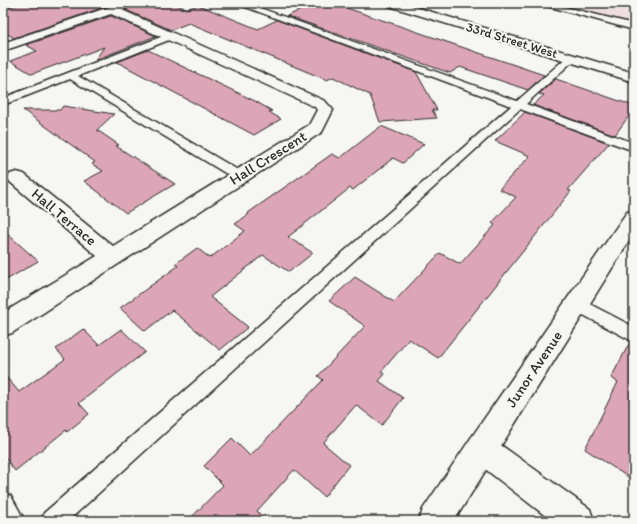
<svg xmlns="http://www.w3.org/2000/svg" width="637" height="524" viewBox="0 0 637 524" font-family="Itim,sans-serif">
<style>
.built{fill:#eedee1}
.building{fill:#dda5b8;stroke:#2b2b2b}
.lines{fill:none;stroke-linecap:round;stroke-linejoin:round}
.service-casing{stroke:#2b2b2b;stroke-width:3}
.minor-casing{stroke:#2b2b2b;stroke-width:3}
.tertiary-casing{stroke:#2b2b2b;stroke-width:3}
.secondary-casing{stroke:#2b2b2b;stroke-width:3}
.service{fill:#f6f6f2;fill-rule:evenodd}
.minor{fill:#f6f6f2;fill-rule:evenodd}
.tertiary{fill:#f6f6f2;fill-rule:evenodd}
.secondary{fill:#f6f6f2;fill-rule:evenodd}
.labels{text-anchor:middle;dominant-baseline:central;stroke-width:4;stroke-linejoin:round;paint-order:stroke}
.far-street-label{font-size:13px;fill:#2b2b2b;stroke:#f6f6f2}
.street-label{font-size:15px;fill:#2b2b2b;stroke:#f6f6f2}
</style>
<rect width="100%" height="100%" fill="#f6f6f2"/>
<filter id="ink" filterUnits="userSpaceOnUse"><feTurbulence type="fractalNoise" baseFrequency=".025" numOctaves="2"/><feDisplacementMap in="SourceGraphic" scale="8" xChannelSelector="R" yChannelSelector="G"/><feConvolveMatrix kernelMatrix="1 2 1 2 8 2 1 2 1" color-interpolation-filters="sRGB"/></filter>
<g filter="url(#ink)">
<path class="built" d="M 551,3 L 634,3 L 634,13 L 625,22 Z"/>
<path class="building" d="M 23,3 L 116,3 L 14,38 L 3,31 L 3,9 Z
M 132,3 L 172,3 L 187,9 L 198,5 L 258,29 L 277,20 L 416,72 L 437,110 L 432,110 L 437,118 L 380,122 L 370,95 L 333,77 L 327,80 L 189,23 L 171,30 L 126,10 L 133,6 Z
M 317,3 L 332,3 L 544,75 L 528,90 L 460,67 L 450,73 L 287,16 Z
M 111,16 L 156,36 L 95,60 L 104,47 L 32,74 L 10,61 L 37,51 L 26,45 Z
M 148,50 L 255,101 L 272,111 L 269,112 L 281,119 L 254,135 L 117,62 Z
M 556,79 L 634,106 L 634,109 L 615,135 L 533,105 L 544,95 L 539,94 Z
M 63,106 L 114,114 L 97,130 L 119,145 L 116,146 L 175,184 L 126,213 L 84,181 L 103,171 L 92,164 L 95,162 L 23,110 L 60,110 Z
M 525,112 L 609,143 L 568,190 L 571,191 L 438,358 L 409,339 L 381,372 L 385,374 L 379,381 L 403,398 L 382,425 L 356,405 L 323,443 L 349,465 L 324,497 L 294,470 L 257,511 L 266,521 L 188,521 L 223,485 L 204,466 L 232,438 L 250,456 L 323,380 L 318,376 L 365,326 L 329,301 L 355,277 L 394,302 L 440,253 L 460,264 L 495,225 L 492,223 L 516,197 L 499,189 L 530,156 L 495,141 Z
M 381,126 L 424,144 L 403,163 L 393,158 L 353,190 L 350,188 L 288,237 L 313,253 L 289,272 L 263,255 L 210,297 L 248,327 L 220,350 L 172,310 L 145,331 L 120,308 L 178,266 L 175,264 L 197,248 L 210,258 L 245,231 L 235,224 L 249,214 L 248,213 L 332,154 L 340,158 Z
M 3,230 L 38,261 L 3,282 Z
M 83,329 L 99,345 L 121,329 L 145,352 L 79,403 L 89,414 L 67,432 L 66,430 L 15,471 L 3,455 L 3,373 L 19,392 L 65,359 L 56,349 Z
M 630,342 L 634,343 L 634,481 L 585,449 L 618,382 L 611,378 Z"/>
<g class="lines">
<defs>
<path id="service" d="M 3,3 L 14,3 L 3,7 Z
M 235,3 L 246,3 L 517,101 L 568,56 L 574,56 L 574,60 L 526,104 L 634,143 L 634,151 L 520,109 L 68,521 L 41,521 L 44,513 L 511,106 Z
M 536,3 L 549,3 L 634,24 L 634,30 Z
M 171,33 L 174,34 L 174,38 L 78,76 L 243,173 L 245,176 L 243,179 L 235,179 L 70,79 L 3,105 L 3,98 Z
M 578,298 L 634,327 L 634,342 L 572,309 L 570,304 L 572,299 Z
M 3,493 L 11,496 L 25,521 L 3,521 Z"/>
<path id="minor" d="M 121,3 L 130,3 L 132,5 L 122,10 L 325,101 L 333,110 L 322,132 L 12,333 L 3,336 L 3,313 L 97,256 L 10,182 L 8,178 L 10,174 L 17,172 L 24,174 L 113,246 L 309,125 L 317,110 L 315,107 L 111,14 L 3,51 L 3,43 Z
M 481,433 L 491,438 L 590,509 L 594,521 L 552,521 L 471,458 L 466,448 L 471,438 Z"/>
<path id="tertiary" d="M 634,210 L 634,233 L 454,521 L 419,521 L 423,509 L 471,438 L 627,212 Z"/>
<path id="secondary" d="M 384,3 L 402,3 L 634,73 L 634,82 L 386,5 Z"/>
</defs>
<use href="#service" class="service-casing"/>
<use href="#minor" class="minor-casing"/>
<use href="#tertiary" class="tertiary-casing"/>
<use href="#secondary" class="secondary-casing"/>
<use href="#service" class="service"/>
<use href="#minor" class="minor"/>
<use href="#tertiary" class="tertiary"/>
<use href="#secondary" class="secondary"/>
</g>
</g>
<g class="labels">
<g class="far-street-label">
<text transform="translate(512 40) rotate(17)">33rd Street West</text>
</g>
<g class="street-label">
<text transform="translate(268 158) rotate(-32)">Hall Crescent</text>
<text transform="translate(64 217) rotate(40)">Hall Terrace</text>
<text transform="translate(534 369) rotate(-56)">Junor Avenue</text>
</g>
</g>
<rect width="637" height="524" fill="none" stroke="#f6f6f2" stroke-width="16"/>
<rect x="8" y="8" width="621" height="508" fill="none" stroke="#2b2b2b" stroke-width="1.5" filter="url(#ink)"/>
</svg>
